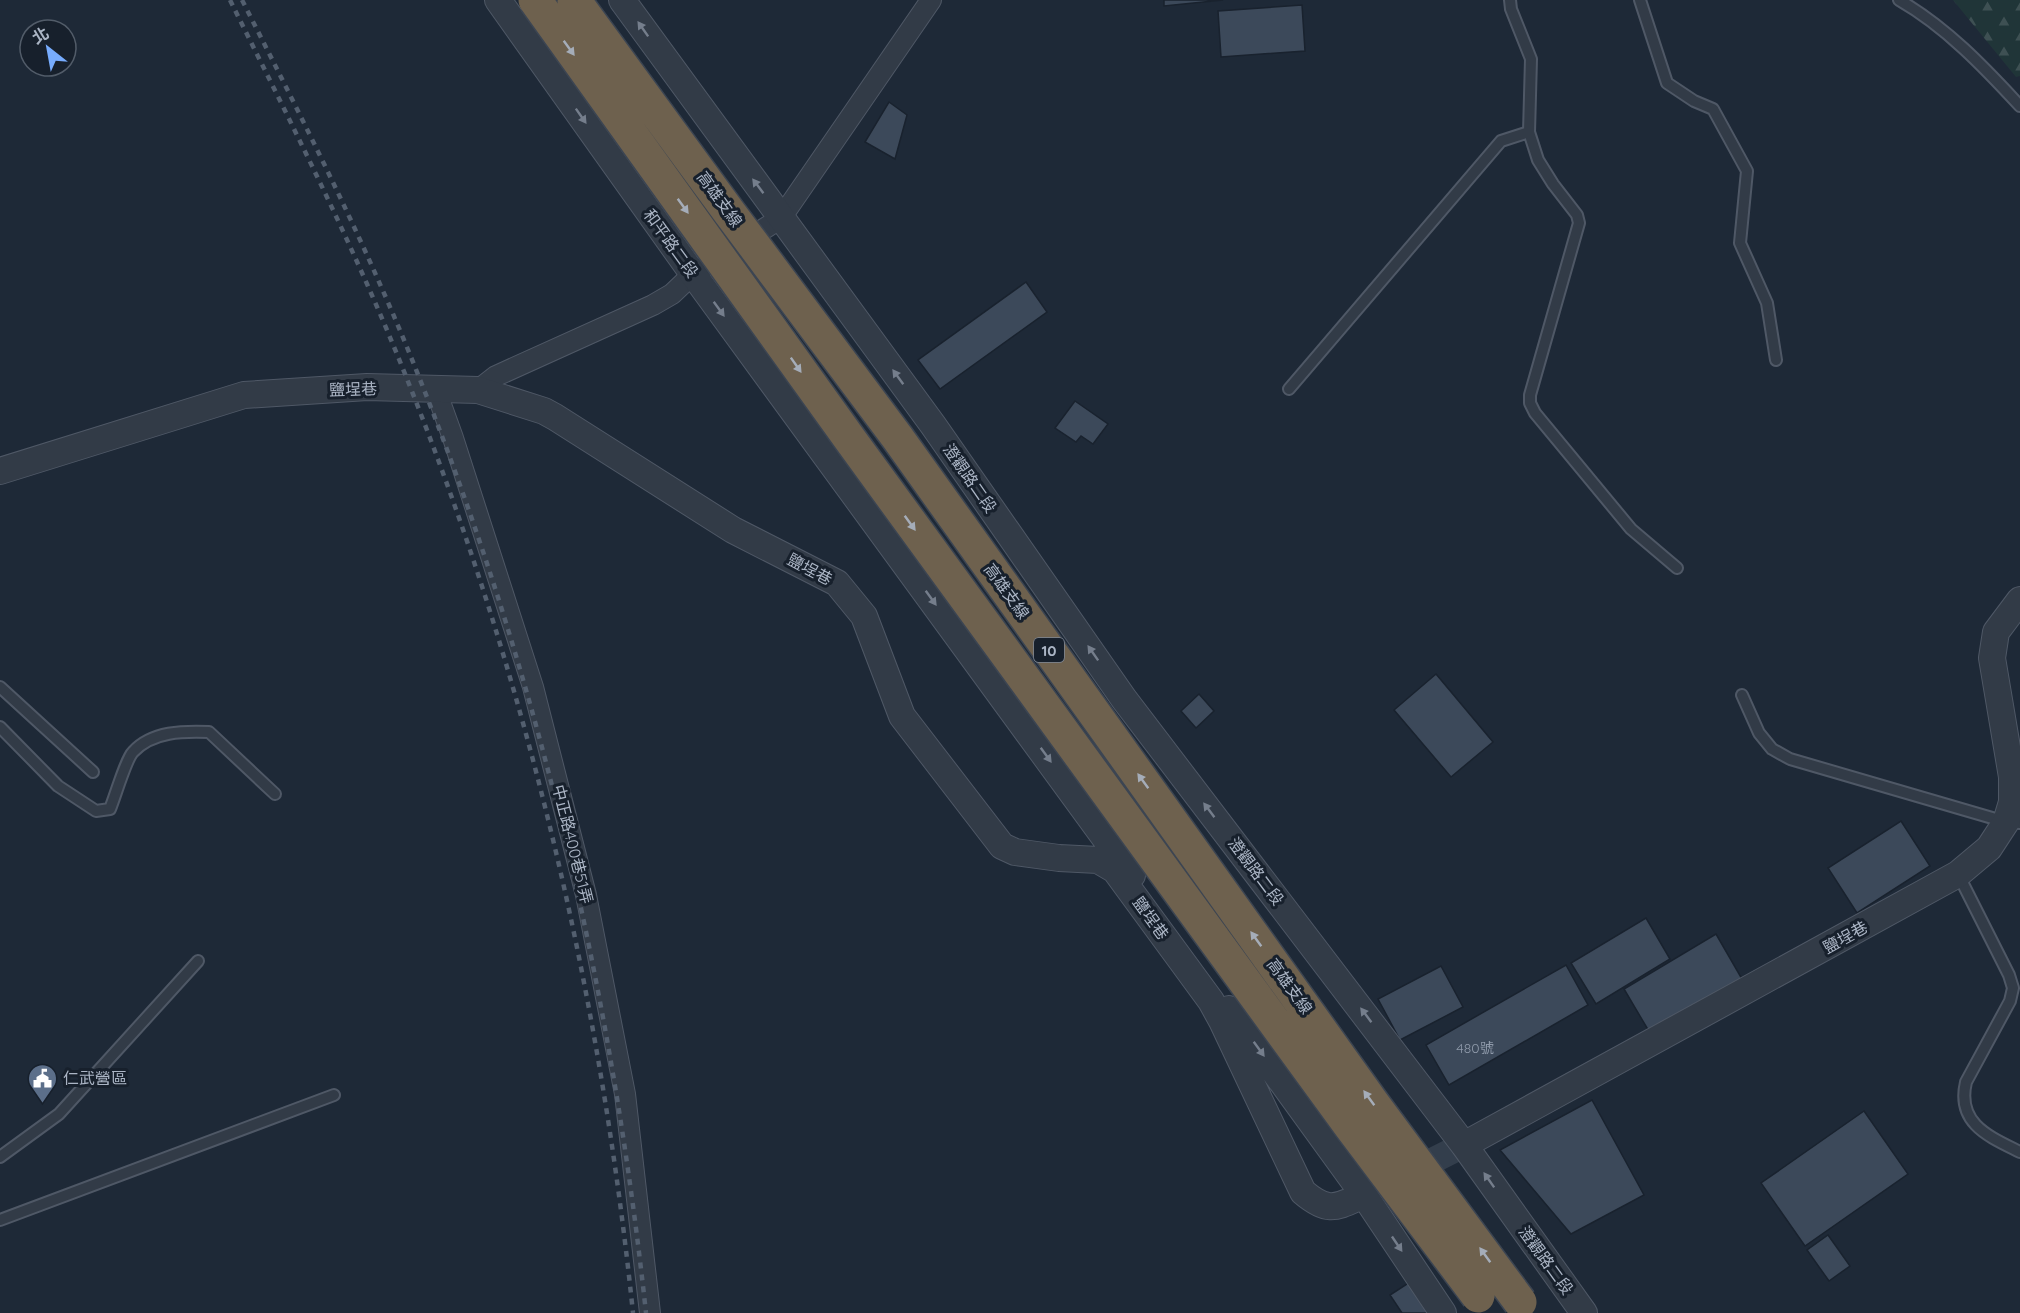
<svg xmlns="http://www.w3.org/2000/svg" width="2020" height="1313" viewBox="0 0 2020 1313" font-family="Quicksand,'Noto Sans TC',sans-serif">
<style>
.forest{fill:url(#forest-firs)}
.building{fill:#3c495a;stroke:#19222e;stroke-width:1.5}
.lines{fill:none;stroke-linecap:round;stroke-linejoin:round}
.tertiary-tunnel{stroke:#333e4c;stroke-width:26;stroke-dasharray:26 13;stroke-linecap:butt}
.service-casing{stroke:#4f5866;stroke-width:14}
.minor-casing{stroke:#4f5866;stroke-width:22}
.tertiary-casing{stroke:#4f5866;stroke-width:28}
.service{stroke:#323b47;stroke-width:10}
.minor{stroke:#323b47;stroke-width:20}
.tertiary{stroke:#323b47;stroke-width:26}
.rail{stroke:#535f6f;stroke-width:4.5;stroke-dasharray:6 6;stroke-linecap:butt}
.motorway-bridge-casing{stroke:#3c4552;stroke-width:36;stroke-linecap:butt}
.motorway-bridge{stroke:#6e614e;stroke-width:33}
.oneway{fill:#757e8c}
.oneway2{fill:#a5adb9}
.labels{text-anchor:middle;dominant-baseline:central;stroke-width:6;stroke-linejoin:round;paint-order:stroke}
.number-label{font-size:14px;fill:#8f9aaa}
.shield{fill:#17202c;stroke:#7f8897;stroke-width:1.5}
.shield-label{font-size:15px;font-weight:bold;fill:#abb5c5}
.street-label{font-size:16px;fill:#abb5c5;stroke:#17202c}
.poi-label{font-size:16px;fill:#abb5c5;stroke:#17202c;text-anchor:start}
</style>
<defs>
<pattern id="forest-firs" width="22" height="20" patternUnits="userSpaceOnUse" patternTransform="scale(1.5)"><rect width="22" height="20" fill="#203538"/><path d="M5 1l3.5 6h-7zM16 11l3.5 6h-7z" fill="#3e5053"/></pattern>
</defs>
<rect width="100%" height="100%" fill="#1e2937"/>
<path class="forest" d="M 1953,0 L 2020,0 L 2020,76 L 2016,77 Z"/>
<path class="building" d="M 1164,0 L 1223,0 L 1164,6 Z
M 1302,5 L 1305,51 L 1221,57 L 1218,11 Z
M 889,102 L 907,115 L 895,159 L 865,142 Z
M 1026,282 L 1047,312 L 940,389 L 918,360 Z
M 1075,401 L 1108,424 L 1093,444 L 1081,436 L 1076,442 L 1055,428 Z
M 1436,674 L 1493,742 L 1451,777 L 1394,710 Z
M 1199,694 L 1214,711 L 1196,728 L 1181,711 Z
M 1901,821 L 1930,866 L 1857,913 L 1828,868 Z
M 1646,918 L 1670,959 L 1596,1004 L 1571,963 Z
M 1716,934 L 1742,979 L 1650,1033 L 1624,989 Z
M 1566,965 L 1588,1005 L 1449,1085 L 1426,1045 Z
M 1441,966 L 1463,1007 L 1400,1040 L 1378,999 Z
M 1592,1100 L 1644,1195 L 1571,1234 L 1500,1150 Z
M 1864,1111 L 1908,1174 L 1805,1246 L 1761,1183 Z
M 1828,1235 L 1850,1266 L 1829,1281 L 1807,1250 Z
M 1413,1280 L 1436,1313 L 1402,1313 L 1390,1295 Z"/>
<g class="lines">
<path class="tertiary-tunnel" d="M 1364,1195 L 1464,1145"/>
<defs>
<path id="service" d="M 1510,0 L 1511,9 L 1531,59 L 1529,132 L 1538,160 L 1553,184 L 1577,215 L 1579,223 L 1530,395 L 1530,403 L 1535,413 L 1631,529 L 1677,568
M 1640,0 L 1667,83 L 1694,101 L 1713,109 L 1747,171 L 1740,243 L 1767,303 L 1776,360
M 1899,0 C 1946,27 1984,67 2020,106
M 1289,389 L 1501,141 L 1529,132
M 0,687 L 93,772
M 1742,695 L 1759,733 L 1772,749 L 1790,759 L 2006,822 L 2020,823
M 0,727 L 58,786 L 96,811 L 110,809 C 115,797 126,759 133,752 C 152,731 184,731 209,732 L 275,794
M 1958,874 L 2009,975 L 2013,988 L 2010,1001 L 1966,1082 C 1956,1124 1990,1137 2020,1152
M 0,1157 L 59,1114 L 198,961
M 0,1220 L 334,1095"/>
<path id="minor" d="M 435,388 L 453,438 L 533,687 L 586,895 L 625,1094 L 650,1313
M 478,390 L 496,376 L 653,305 L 672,294 L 693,274 L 781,218 L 931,0"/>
<path id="tertiary" d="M 498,0 L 693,274 L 1132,875
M 622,0 L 933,425 L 1124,699 L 1464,1145 L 1584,1313
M 0,471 L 244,395 L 367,387 L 478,390 L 544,411 L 555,417 L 733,530 L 837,583 L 864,616 L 902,716 L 1002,846 L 1015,852 L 1059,858 L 1098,860 L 1115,870 L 1211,1001 L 1222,1021 L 1303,1192 C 1329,1214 1336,1207 1364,1195
M 1229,1009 L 1364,1195 L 1443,1313
M 1464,1145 L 1958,874 L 1989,848 L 2006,822 L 2012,802 L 2012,777 L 1992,658 L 1996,632 L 2020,600"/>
</defs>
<use href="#service" class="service-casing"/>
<use href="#minor" class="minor-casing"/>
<use href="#tertiary" class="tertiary-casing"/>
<use href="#service" class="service"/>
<use href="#minor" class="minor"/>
<use href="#tertiary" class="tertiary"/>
<path class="rail" d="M 230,0 C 293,127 357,252 409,384 C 528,682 600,994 633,1313
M 242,0 C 305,124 368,248 419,377 C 540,680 611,989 646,1313"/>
<defs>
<path id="motorway-bridge" d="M 535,0 L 849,438 L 1350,1126 L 1478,1296
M 574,0 L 729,212 L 897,437 L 1372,1102 L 1520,1302"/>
</defs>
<use href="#motorway-bridge" class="motorway-bridge-casing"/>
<use href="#motorway-bridge" class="motorway-bridge"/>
</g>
<defs><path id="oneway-solid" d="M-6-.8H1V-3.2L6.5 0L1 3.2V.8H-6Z" transform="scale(1.5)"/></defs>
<g class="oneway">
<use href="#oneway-solid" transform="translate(643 29) rotate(-125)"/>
<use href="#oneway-solid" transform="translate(581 116) rotate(55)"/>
<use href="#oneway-solid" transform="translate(758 186) rotate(-127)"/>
<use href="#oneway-solid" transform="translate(719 309) rotate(54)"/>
<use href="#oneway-solid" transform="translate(898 377) rotate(-126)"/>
<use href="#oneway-solid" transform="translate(931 598) rotate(54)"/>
<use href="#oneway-solid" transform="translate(1093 653) rotate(-125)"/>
<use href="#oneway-solid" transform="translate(1046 755) rotate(54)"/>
<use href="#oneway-solid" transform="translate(1209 810) rotate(-127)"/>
<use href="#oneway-solid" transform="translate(1366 1015) rotate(-127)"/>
<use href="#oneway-solid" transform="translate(1259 1049) rotate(54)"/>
<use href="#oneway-solid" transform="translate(1489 1180) rotate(-125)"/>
<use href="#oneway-solid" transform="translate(1397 1244) rotate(56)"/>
</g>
<g class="oneway2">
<use href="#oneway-solid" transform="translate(569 48) rotate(54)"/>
<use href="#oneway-solid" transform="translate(683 206) rotate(54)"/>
<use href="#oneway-solid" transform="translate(796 365) rotate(55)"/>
<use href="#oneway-solid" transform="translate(910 523) rotate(54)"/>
<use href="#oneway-solid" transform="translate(1143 781) rotate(-126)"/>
<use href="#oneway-solid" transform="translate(1256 939) rotate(-126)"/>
<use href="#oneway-solid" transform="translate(1369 1098) rotate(-126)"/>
<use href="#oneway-solid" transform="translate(1485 1255) rotate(-126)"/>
</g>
<defs>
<symbol id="civic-pin" viewBox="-11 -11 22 30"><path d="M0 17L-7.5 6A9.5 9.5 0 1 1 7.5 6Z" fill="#5c6f8a" stroke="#17202c"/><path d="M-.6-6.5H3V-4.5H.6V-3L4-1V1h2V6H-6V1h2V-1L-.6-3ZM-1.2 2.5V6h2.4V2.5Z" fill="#fff"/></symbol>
</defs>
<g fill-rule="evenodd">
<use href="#civic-pin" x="26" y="1062" width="33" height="45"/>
</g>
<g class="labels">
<g class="number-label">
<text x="1475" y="1048">480號</text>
</g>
<rect class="shield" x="1034" y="638" width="30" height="24" rx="4.5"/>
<g class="shield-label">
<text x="1049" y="650">10</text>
</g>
<g class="street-label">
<text transform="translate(720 199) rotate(54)">高雄支線</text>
<text transform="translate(671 243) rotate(54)">和平路二段</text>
<text transform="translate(353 389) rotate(-2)">鹽埕巷</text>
<text transform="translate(970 478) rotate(55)">澄觀路二段</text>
<text transform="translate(810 569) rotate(28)">鹽埕巷</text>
<text transform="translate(1007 591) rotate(54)">高雄支線</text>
<text transform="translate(573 844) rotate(76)">中正路400巷51弄</text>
<text transform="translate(1256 871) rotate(53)">澄觀路二段</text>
<text transform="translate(1151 918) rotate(54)">鹽埕巷</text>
<text transform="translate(1845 937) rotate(-29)">鹽埕巷</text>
<text transform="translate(1290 986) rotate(54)">高雄支線</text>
<text transform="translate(1546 1260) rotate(54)">澄觀路二段</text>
</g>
<g class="poi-label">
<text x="63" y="1078">仁武營區</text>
</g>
</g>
<g transform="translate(48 48) rotate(329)"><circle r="28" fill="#17202c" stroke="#525c69" stroke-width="1.5"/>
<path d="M0-4.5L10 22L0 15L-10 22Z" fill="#77acfe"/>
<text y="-9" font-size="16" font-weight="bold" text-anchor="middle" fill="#abb5c5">北</text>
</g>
</svg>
